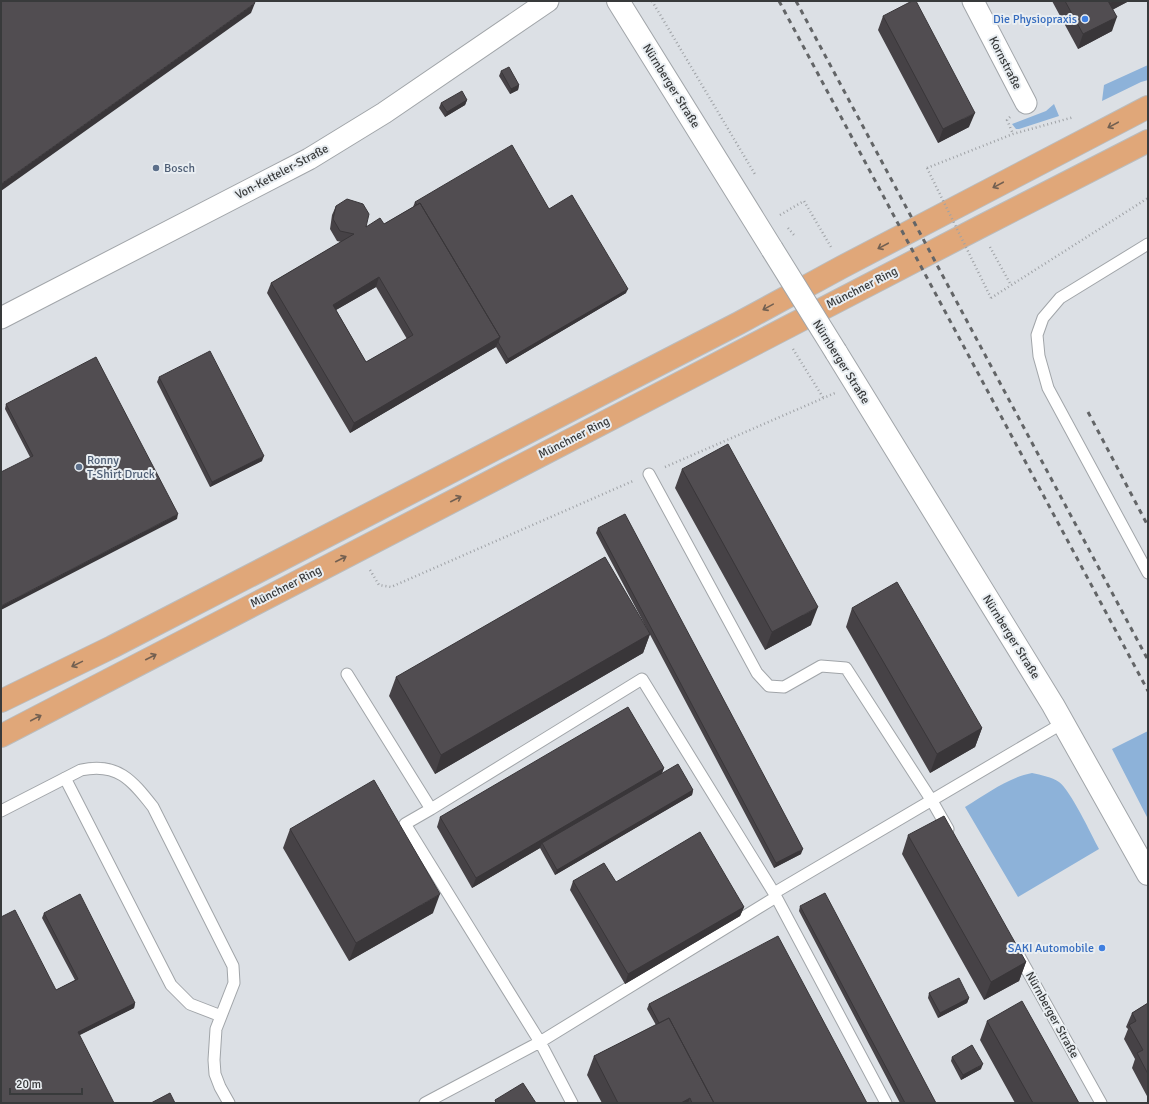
<svg xmlns="http://www.w3.org/2000/svg" width="1149" height="1104" viewBox="0 0 1149 1104" font-family="Signika,sans-serif">
<style>
.green{fill:#8db2d9}
.lines{fill:none;stroke-linecap:round;stroke-linejoin:round}
.service-casing{stroke:#a1a5a9;stroke-width:13}
.minor-casing{stroke:#a1a5a9;stroke-width:23}
.tertiary-casing{stroke:#a1a5a9;stroke-width:24}
.primary-casing{stroke:#bbbcbc;stroke-width:24}
.path{stroke:#9fa2a6;stroke-width:2.5;stroke-dasharray:1 3;stroke-linecap:butt}
.service{stroke:#fff;stroke-width:11}
.minor{stroke:#fff;stroke-width:21}
.tertiary{stroke:#fff;stroke-width:22}
.primary{stroke:#e0a779;stroke-width:22}
.rail{stroke:#636567;stroke-width:3;stroke-dasharray:5 5;stroke-linecap:butt}
.tertiary-bridge-casing{stroke:#a1a5a9;stroke-width:24;stroke-linecap:butt}
.path-bridge{stroke:#9fa2a6;stroke-width:2.5;stroke-dasharray:1 3;stroke-linecap:butt}
.tertiary-bridge{stroke:#fff;stroke-width:22}
.wall{fill:#464246;fill-rule:evenodd}
.shaded-wall{fill:#393639}
.building{fill:#514d51;stroke:#393639;fill-rule:evenodd}
.oneway{stroke:#736051}
.shop-dot{fill:#3f7fe0;stroke:#e9eef2;stroke-width:1.5}
.service-dot{fill:#5c6f8a;stroke:#e9eef2;stroke-width:1.5}
.labels{text-anchor:middle;dominant-baseline:central;stroke-width:4;stroke-linejoin:round;paint-order:stroke}
.shop-label{font-size:12px;fill:#366cbe;stroke:#e9eef2;text-anchor:end}
.street-label{font-size:12px;fill:#383a3b;stroke:#e9eef2}
.service-label{font-size:12px;fill:#4e5e75;stroke:#e9eef2;text-anchor:start}
</style>
<rect width="100%" height="100%" fill="#dce0e5"/>
<path class="green" d="M 1148,65 L 1148,80 L 1141,82 L 1102,101 L 1104,85 Z
M 1054,104 L 1059,116 L 1019,129 L 1016,129 L 1012,124 L 1046,111 Z
M 1148,731 L 1148,819 L 1112,749 Z
M 1032,773 C 1041,775 1052,777 1059,782 C 1071,791 1091,834 1099,849 L 1018,897 L 965,807 C 987,794 1007,778 1032,773 Z"/>
<g class="lines">
<defs>
<path id="service" d="M 1148,244 L 1060,298 L 1043,318 L 1037,335 L 1039,356 L 1048,388 L 1148,573
M 649,474 L 757,673 L 769,686 L 784,687 L 821,666 L 846,668 L 932,801 L 948,829
M 347,674 L 431,809 L 405,824 L 540,1042 L 776,897
M 65,778 L 171,985 L 190,1004 L 221,1016
M 431,809 L 642,679 L 774,893 L 886,1103
M 1,811 L 81,770 C 117,762 132,780 153,807 L 233,966 L 234,983 L 216,1029 L 214,1060 L 215,1074 L 220,1087 L 229,1103
M 774,893 L 1063,723
M 1018,954 L 1101,1103
M 425,1103 L 540,1042 L 572,1103"/>
<path id="minor" d="M 973,1 L 1026,103
M 1,318 L 309,159 L 384,113 L 548,1"/>
<path id="tertiary" d="M 618,1 L 772,249
M 836,352 L 1053,705 L 1148,874"/>
<path id="primary" d="M 1,701 L 112,647 L 739,323 L 842,267 L 1148,107
M 1,736 L 980,227 L 1148,141"/>
</defs>
<use href="#service" class="service-casing"/>
<use href="#minor" class="minor-casing"/>
<use href="#tertiary" class="tertiary-casing"/>
<use href="#primary" class="primary-casing"/>
<path class="path" d="M 652,1 L 756,176
M 1010,117 L 1007,120 L 1013,134
M 927,168 L 1013,134 L 1074,117
M 780,215 L 804,201 L 831,247
M 788,228 L 794,235
M 990,247 L 1011,285
M 991,298 L 1148,198
M 793,349 L 824,399
M 665,467 L 835,393
M 370,570 L 379,585 L 391,587 L 633,481"/>
<use href="#service" class="service"/>
<use href="#minor" class="minor"/>
<use href="#tertiary" class="tertiary"/>
<use href="#primary" class="primary"/>
<path class="rail" d="M 779,1 L 1148,691
M 796,1 L 1148,660
M 1088,412 L 1148,526"/>
<defs>
<path id="tertiary-bridge" d="M 772,249 L 836,352"/>
</defs>
<use href="#tertiary-bridge" class="tertiary-bridge-casing"/>
<path class="path-bridge" d="M 927,168 L 991,298"/>
<use href="#tertiary-bridge" class="tertiary-bridge"/>
</g>
<path class="wall" d="M 1052,1 L 1129,1 L 1113,9 L 1112,31 L 1078,49 Z
M 883,16 L 969,127 L 938,143 L 878,30 Z
M 501,71 L 519,85 L 518,90 L 510,94 L 499,76 Z
M 467,100 L 465,105 L 445,117 L 439,108 L 441,103 Z
M 415,202 L 549,209 L 626,293 L 506,364 L 496,347 L 350,433 L 267,293 L 271,283 L 341,242 L 337,241 L 330,229 L 332,215 L 336,206 L 366,227 L 384,224 L 413,207 ZM 376,287 L 407,339 L 366,362 L 336,310 Z
M 159,377 L 262,461 L 210,487 L 157,382 Z
M 6,404 L 177,519 L 30,457 L 5,409 Z
M 682,469 L 811,625 L 765,650 L 675,488 Z
M 598,528 L 801,854 L 774,868 L 596,533 Z
M 852,608 L 982,728 L 975,747 L 930,773 L 846,627 Z
M 650,634 L 643,653 L 435,774 L 389,696 L 396,677 Z
M 664,768 L 662,773 L 693,790 L 692,795 L 555,875 L 540,848 L 472,888 L 437,827 L 440,817 Z
M 290,829 L 433,913 L 349,961 L 283,848 Z
M 908,835 L 1026,962 L 1019,981 L 984,1000 L 902,854 Z
M 573,881 L 744,907 L 740,916 L 625,984 L 570,890 Z
M 800,906 L 936,1103 L 900,1103 L 799,911 Z
M 44,913 L 135,1003 L 134,1008 L 79,1035 L 56,990 L 75,980 L 42,918 Z
M 929,993 L 969,998 L 967,1003 L 938,1018 L 928,998 Z
M 1148,1003 L 1148,1098 L 1132,1068 L 1135,1059 L 1124,1039 L 1128,1029 L 1126,1027 L 1132,1013 Z
M 649,1004 L 867,1103 L 602,1103 L 587,1075 L 594,1056 L 656,1025 L 647,1009 Z
M 987,1021 L 1079,1103 L 1015,1103 L 980,1040 Z
M 952,1057 L 981,1069 L 961,1080 L 951,1061 Z"/>
<path class="shaded-wall" d="M 1114,1 L 1129,1 L 1103,15 L 1107,5 Z
M 255,3 L 251,13 L 1,191 L 1,184 Z
M 1117,17 L 1112,31 L 1078,49 L 1083,34 Z
M 519,85 L 518,90 L 510,94 L 511,89 Z
M 467,100 L 465,105 L 445,117 L 447,112 Z
M 975,113 L 969,127 L 938,143 L 943,129 Z
M 379,277 L 376,287 L 329,314 L 333,305 Z
M 628,289 L 626,293 L 506,364 L 508,359 Z
M 500,337 L 496,347 L 350,433 L 354,423 Z
M 264,456 L 262,461 L 210,487 L 212,482 Z
M 178,514 L 177,519 L 1,610 L 1,606 Z
M 818,607 L 811,625 L 765,650 L 772,632 Z
M 650,634 L 643,653 L 435,774 L 441,755 Z
M 982,728 L 975,747 L 930,773 L 937,754 Z
M 664,768 L 660,778 L 542,843 L 540,848 L 472,888 L 476,878 Z
M 693,790 L 692,795 L 555,875 L 557,870 Z
M 803,849 L 801,854 L 774,868 L 776,863 Z
M 440,894 L 433,913 L 349,961 L 356,943 Z
M 744,907 L 740,916 L 625,984 L 628,974 Z
M 1026,962 L 1019,981 L 984,1000 L 991,982 Z
M 969,998 L 967,1003 L 938,1018 L 940,1013 Z
M 135,1003 L 134,1008 L 76,1037 L 78,1032 Z
M 983,1064 L 981,1069 L 961,1080 L 963,1075 Z
M 690,1098 L 688,1103 L 681,1103 Z"/>
<path class="building" d="M 1,1 L 254,1 L 255,3 L 1,184 Z
M 912,1 L 916,1 L 975,113 L 943,129 L 883,16 Z
M 1065,1 L 1108,1 L 1117,17 L 1083,34 Z
M 1108,1 L 1114,1 L 1110,3 Z
M 509,67 L 519,85 L 511,89 L 501,71 Z
M 462,91 L 467,100 L 447,112 L 441,103 Z
M 512,145 L 549,209 L 572,195 L 628,289 L 508,359 L 498,342 L 500,337 L 420,203 L 417,205 L 415,202 Z
M 347,199 L 363,204 L 369,214 L 366,227 L 380,218 L 384,224 L 420,203 L 500,337 L 354,423 L 271,283 L 354,234 L 340,231 L 333,219 L 336,206 ZM 379,277 L 413,335 L 366,362 L 333,305 Z
M 210,351 L 264,456 L 212,482 L 159,377 Z
M 96,357 L 178,514 L 1,606 L 1,472 L 33,456 L 6,404 Z
M 728,444 L 818,607 L 772,632 L 682,469 Z
M 625,514 L 803,849 L 776,863 L 598,528 Z
M 605,557 L 650,634 L 441,755 L 396,677 Z
M 897,582 L 982,728 L 937,754 L 852,608 Z
M 628,707 L 664,768 L 476,878 L 440,817 Z
M 678,764 L 693,790 L 557,870 L 542,843 Z
M 374,780 L 440,894 L 356,943 L 290,829 Z
M 944,816 L 1026,962 L 991,982 L 908,835 Z
M 700,832 L 744,907 L 628,974 L 573,881 L 604,863 L 616,882 Z
M 825,893 L 936,1103 L 905,1103 L 800,906 Z
M 80,894 L 135,1003 L 78,1032 L 114,1103 L 1,1103 L 1,917 L 15,910 L 56,990 L 78,979 L 44,913 Z
M 778,936 L 867,1103 L 714,1103 L 669,1018 L 659,1023 L 649,1004 Z
M 959,978 L 969,998 L 940,1013 L 929,993 Z
M 1022,1001 L 1079,1103 L 1033,1103 L 987,1021 Z
M 1148,1003 L 1148,1074 L 1137,1053 L 1143,1050 L 1129,1025 L 1136,1021 L 1132,1013 Z
M 669,1018 L 714,1103 L 692,1103 L 690,1098 L 681,1103 L 618,1103 L 594,1056 Z
M 972,1045 L 983,1064 L 963,1075 L 952,1057 Z
M 523,1083 L 536,1103 L 496,1103 L 495,1100 Z
M 170,1093 L 175,1103 L 151,1103 Z"/>
<defs><path id="oneway-shaft" d="M-6 0H5M1.5-3L5.5 0L1.5 3" fill="none" stroke-width="1.6" stroke-linecap="round" stroke-linejoin="round"/></defs>
<g class="oneway">
<use href="#oneway-shaft" transform="translate(1113 125) rotate(152)"/>
<use href="#oneway-shaft" transform="translate(998 185) rotate(152)"/>
<use href="#oneway-shaft" transform="translate(883 246) rotate(152)"/>
<use href="#oneway-shaft" transform="translate(768 307) rotate(151)"/>
<use href="#oneway-shaft" transform="translate(456 499) rotate(-27)"/>
<use href="#oneway-shaft" transform="translate(341 559) rotate(-27)"/>
<use href="#oneway-shaft" transform="translate(151 657) rotate(-27)"/>
<use href="#oneway-shaft" transform="translate(77 664) rotate(154)"/>
<use href="#oneway-shaft" transform="translate(36 718) rotate(-28)"/>
</g>
<g class="shop-dot">
<circle cx="1085" cy="19" r="4"/>
<circle cx="1102" cy="948" r="4"/>
</g>
<g class="service-dot">
<circle cx="156" cy="168" r="4"/>
<circle cx="79" cy="467" r="4"/>
</g>
<g class="labels">
<g class="shop-label">
<text x="1077" y="19">Die Physiopraxis</text>
<text x="1094" y="948">SAKI Automobile</text>
</g>
<g class="street-label">
<text transform="translate(1005 63) rotate(63)">Kornstraße</text>
<text transform="translate(671 86) rotate(58)">Nürnberger Straße</text>
<text transform="translate(282 172) rotate(-28)">Von-Ketteler-Straße</text>
<text transform="translate(862 288) rotate(-27)">Münchner Ring</text>
<text transform="translate(841 362) rotate(58)">Nürnberger Straße</text>
<text transform="translate(574 438) rotate(-27)">Münchner Ring</text>
<text transform="translate(286 587) rotate(-27)">Münchner Ring</text>
<text transform="translate(1011 637) rotate(58)">Nürnberger Straße</text>
<text transform="translate(1052 1015) rotate(61)">Nürnberger Straße</text>
</g>
<g class="service-label">
<text x="164" y="168">Bosch</text>
<text x="87" y="460">Ronny<tspan x="87" dy="14">T-Shirt Druck</tspan></text>
</g>
</g>
<rect width="1149" height="1104" fill="none" stroke="#383a3b" stroke-width="4"/>
<path d="M10 1088v6h72v-6" fill="none" stroke="#383a3b" stroke-width="2"/>
<text x="16" y="1088" font-size="12" fill="#383a3b" stroke="#e9eef2" stroke-width="3" paint-order="stroke">20 m</text>
</svg>
